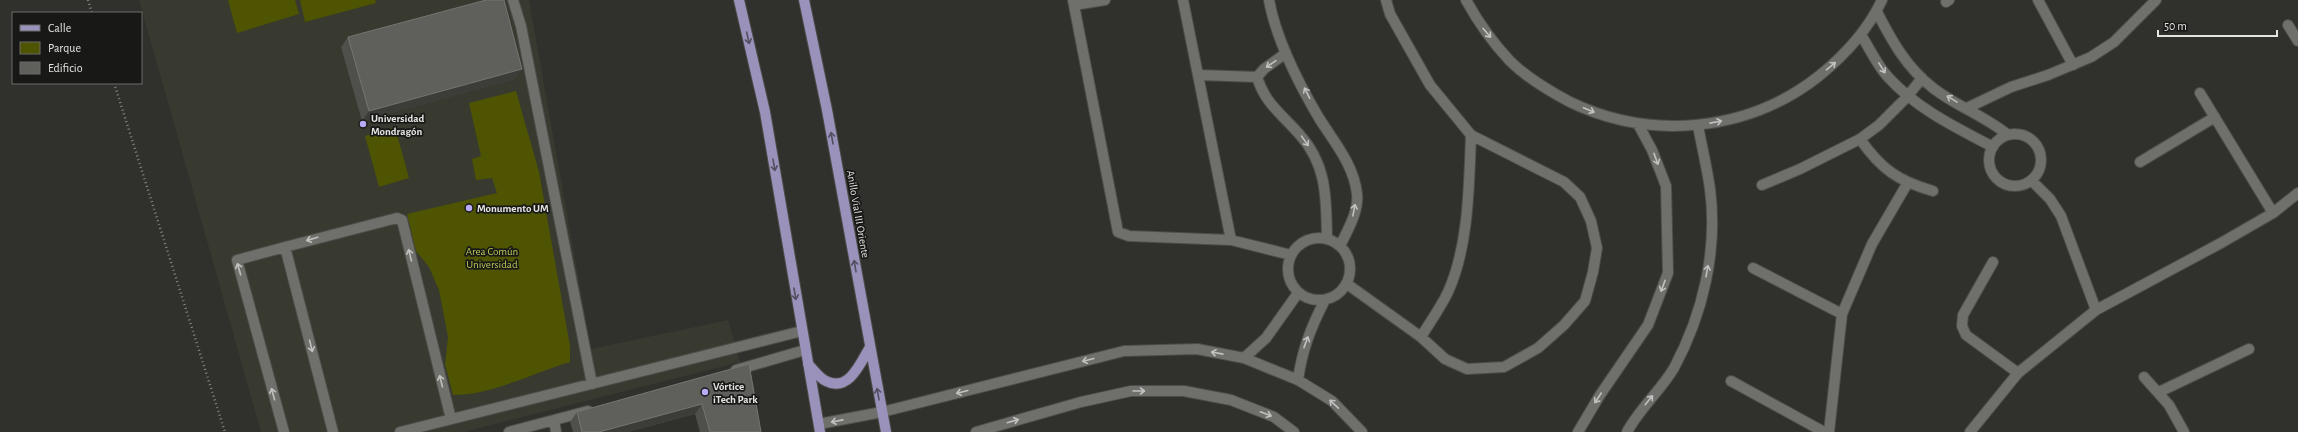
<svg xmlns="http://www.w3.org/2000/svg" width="2298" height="432" viewBox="0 0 2298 432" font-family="'Alegreya Sans',sans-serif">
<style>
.built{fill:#383a30}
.green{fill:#4e5401}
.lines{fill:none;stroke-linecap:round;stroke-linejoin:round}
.minor-casing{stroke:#4d4d4a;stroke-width:12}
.major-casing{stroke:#4d4d4a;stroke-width:12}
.path{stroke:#858582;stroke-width:2.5;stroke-dasharray:1 3;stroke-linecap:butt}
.minor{stroke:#6f706c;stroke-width:10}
.major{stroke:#9a92bb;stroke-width:10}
.wall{fill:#4f504c}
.shaded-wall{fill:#3c3d39}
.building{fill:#5f605c;stroke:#747571}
.oneway{stroke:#c1c1bf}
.oneway2{stroke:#524f60}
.poi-dot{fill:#b9abf7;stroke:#181816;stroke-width:1.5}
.labels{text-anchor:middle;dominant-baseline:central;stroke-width:3.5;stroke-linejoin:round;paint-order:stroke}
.poi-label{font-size:11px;font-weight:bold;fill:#e4e4e2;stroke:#181816;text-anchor:start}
.street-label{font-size:11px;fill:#e4e4e2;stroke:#181816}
.park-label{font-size:11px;fill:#bdc956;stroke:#181816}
</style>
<rect width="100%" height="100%" fill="#30302d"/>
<path class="built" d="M 139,0 L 529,0 L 591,349 L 728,320 L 740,362 L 464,432 L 261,432 Z"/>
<path class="green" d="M 228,0 L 295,0 L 299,14 L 237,33 Z
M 300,0 L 375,0 L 376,3 L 305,22 Z
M 516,91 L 539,172 L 570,346 L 570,362 C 533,373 492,395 453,395 L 445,364 L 448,337 L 439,290 L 429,267 L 416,251 L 407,214 L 497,193 L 492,178 L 476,180 L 472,159 L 481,156 L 469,103 Z
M 395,127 L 409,178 L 379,187 L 365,136 Z"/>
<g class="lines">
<defs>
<path id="minor" d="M 513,0 L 521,26 L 592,384
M 1073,0 L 1118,232 L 1129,236 L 1231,240 L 1291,255
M 1183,0 L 1231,240
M 1269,0 C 1276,39 1299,84 1319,118 C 1334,142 1354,165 1357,194 C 1359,212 1347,231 1340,246
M 1466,0 C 1478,22 1493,43 1510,61 C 1527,78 1549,91 1570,102 C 1651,141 1748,132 1819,76 C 1845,55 1868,30 1882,0
M 2038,0 L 2073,65
M 1946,2 L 1949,0
M 1074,5 L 1105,0
M 1877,12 C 1892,41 1906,67 1933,88 C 1956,106 1985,116 2008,135
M 2288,25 L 2298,41
M 1861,35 C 1870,49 1877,65 1888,77 C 1917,109 1955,127 1993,147
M 1199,75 L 1257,77
M 1257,77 C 1265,104 1283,115 1300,135 C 1328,166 1326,201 1327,239
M 1257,77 L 1264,69 L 1286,53
M 2200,93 L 2273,213
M 1967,108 L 2011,87 L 2048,75 L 2091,57 L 2114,42 L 2156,0
M1989 160a26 26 0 1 1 52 0a26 26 0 1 1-52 0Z
M 1860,139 C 1881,169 1898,181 1933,191
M 2140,162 L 2215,117
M 2032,181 L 2050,199 L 2061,216 L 2096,310
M 1762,185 L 1800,169 L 1860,139 L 1879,125 L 1907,97 L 1922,78
M1288 269a31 31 0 1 1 62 0a31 31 0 1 1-62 0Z
M 1993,262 L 1963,315 L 1962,326 L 1966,335 L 2018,373
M 1753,268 L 1842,314
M 1347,284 L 1421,337 L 1445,359 L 1467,369 L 1504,367 L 1538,348 L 1564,325 L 1585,301 L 1593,272 L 1597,248 L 1591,221 L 1580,197 L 1564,182 L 1471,135 L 1430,85 L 1390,14 L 1386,0
M 1421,337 C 1430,322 1441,307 1448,292 C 1469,246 1469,184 1471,135
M 1244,358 L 1266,338 L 1298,293
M 736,370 L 805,350
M 2144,377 L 2169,405 L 2184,432
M 1298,380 C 1302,350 1311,327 1325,300
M 1731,381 L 1824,432
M 2159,392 L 2249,349
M 554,420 L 556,432
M 819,424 L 882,412 L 1124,351 L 1197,349 L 1244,358 L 1298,380 L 1332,401 L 1362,432
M 284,432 L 237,260 L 285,247
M 333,432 L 285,247 L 397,218 L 402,220 L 451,419
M 400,432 L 802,331
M 509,432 L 588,411
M 976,432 L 1081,402 L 1131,391 L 1184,391 L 1231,400 L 1274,417 L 1294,432
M 1578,432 L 1600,395 L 1648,325 L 1668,273 L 1666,186 L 1652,150 L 1638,124
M 1627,432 C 1640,408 1661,390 1674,368 C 1703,314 1718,250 1710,189 C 1707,168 1702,147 1698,126
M 1829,432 L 1842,314 L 1872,244 L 1907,184
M 1970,432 L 2018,373 L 2096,310 L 2221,243 L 2273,213 L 2298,193"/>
<path id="major" d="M 739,0 L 765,112 L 820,432
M 804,0 L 827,110 L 886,432
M 808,364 C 813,369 819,378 826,381 C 849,393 861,362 870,347"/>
</defs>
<use href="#minor" class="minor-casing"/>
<use href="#major" class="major-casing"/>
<path class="path" d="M 88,0 L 92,13
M 114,83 L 225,432"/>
<use href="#minor" class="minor"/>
<use href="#major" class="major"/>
</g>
<path class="wall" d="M 348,37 L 515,79 L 362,121 L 341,47 Z
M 749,364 L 761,432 L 700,432 L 695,414 L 628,432 L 573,432 L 570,422 L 577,412 Z"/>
<path class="shaded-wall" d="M 522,69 L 515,79 L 362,121 L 369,111 Z
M 702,404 L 695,414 L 628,432 L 599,432 Z"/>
<path class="building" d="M 486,0 L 504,0 L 522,69 L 369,111 L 348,37 Z
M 749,364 L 761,432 L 710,432 L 702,404 L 599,432 L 582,432 L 577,412 Z"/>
<defs><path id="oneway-shaft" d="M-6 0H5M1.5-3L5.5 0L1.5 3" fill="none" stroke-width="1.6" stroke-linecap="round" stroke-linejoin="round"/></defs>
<g class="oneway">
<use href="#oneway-shaft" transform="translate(1487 33) rotate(49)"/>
<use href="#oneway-shaft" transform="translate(1271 64) rotate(145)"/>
<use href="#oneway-shaft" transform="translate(1831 66) rotate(-40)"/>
<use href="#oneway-shaft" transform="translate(1882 68) rotate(58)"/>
<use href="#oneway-shaft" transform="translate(1307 93) rotate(-117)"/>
<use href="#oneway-shaft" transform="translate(1952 99) rotate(-149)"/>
<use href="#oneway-shaft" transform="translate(1589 110) rotate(23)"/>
<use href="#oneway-shaft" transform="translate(1716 122) rotate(-11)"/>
<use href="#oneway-shaft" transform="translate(1305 141) rotate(55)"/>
<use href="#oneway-shaft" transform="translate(1656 159) rotate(70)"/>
<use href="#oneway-shaft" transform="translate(1354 210) rotate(-79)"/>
<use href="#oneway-shaft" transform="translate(312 239) rotate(164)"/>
<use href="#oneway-shaft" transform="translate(410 255) rotate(-104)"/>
<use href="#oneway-shaft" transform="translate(239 269) rotate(-106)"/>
<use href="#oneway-shaft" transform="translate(1707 271) rotate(-80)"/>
<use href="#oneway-shaft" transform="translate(1663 286) rotate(110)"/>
<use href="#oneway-shaft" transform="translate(1306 342) rotate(-70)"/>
<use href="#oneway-shaft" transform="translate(311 346) rotate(76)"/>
<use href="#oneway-shaft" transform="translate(1217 353) rotate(-169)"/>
<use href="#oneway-shaft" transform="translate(1088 360) rotate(166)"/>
<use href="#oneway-shaft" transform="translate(441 381) rotate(-104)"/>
<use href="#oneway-shaft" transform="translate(1139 391)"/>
<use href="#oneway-shaft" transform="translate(962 392) rotate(166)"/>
<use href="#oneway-shaft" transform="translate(273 394) rotate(-105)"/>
<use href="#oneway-shaft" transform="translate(1598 398) rotate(123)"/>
<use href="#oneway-shaft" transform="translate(1649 400) rotate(-51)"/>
<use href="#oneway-shaft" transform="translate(1334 404) rotate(-137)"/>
<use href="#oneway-shaft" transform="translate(1266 414) rotate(21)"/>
<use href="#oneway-shaft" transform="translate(837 421) rotate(169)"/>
<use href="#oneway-shaft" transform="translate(1013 421) rotate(-16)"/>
</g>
<g class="oneway2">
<use href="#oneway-shaft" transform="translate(748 38) rotate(77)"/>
<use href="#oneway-shaft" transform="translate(832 138) rotate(-100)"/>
<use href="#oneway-shaft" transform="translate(774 165) rotate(80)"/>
<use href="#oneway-shaft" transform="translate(855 266) rotate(-100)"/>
<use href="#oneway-shaft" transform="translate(795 294) rotate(80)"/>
<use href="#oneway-shaft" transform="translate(878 394) rotate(-100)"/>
</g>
<g class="poi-dot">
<circle cx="363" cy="124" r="4"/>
<circle cx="469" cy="208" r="4"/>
<circle cx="705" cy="392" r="4"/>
</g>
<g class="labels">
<g class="poi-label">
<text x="371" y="118">Universidad<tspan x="371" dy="13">Mondragón</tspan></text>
<text x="477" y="208">Monumento UM</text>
<text x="713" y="386">Vórtice<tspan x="713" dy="13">iTech Park</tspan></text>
</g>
<g class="street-label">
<text transform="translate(858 214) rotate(80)">Anillo Vial III Oriente</text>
</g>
<g class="park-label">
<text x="492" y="251">Area Común<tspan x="492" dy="13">Universidad</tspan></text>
</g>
</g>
<rect x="12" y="12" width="130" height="72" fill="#181816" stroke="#6a6a68"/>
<rect x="20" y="25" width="20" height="6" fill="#9a92bb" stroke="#6a6a68"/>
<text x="48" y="32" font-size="12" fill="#e4e4e2">Calle</text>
<rect x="20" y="42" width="20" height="12" fill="#4e5401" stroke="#6a6a68"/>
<text x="48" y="52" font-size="12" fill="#e4e4e2">Parque</text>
<rect x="20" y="62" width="20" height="12" fill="#5f605c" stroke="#6a6a68"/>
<text x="48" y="72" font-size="12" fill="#e4e4e2">Edificio</text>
<path d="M2158 30v6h119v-6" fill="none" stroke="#e4e4e2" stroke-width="2"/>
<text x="2164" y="30" font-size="12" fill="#e4e4e2" stroke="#181816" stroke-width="3" paint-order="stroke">50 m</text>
</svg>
